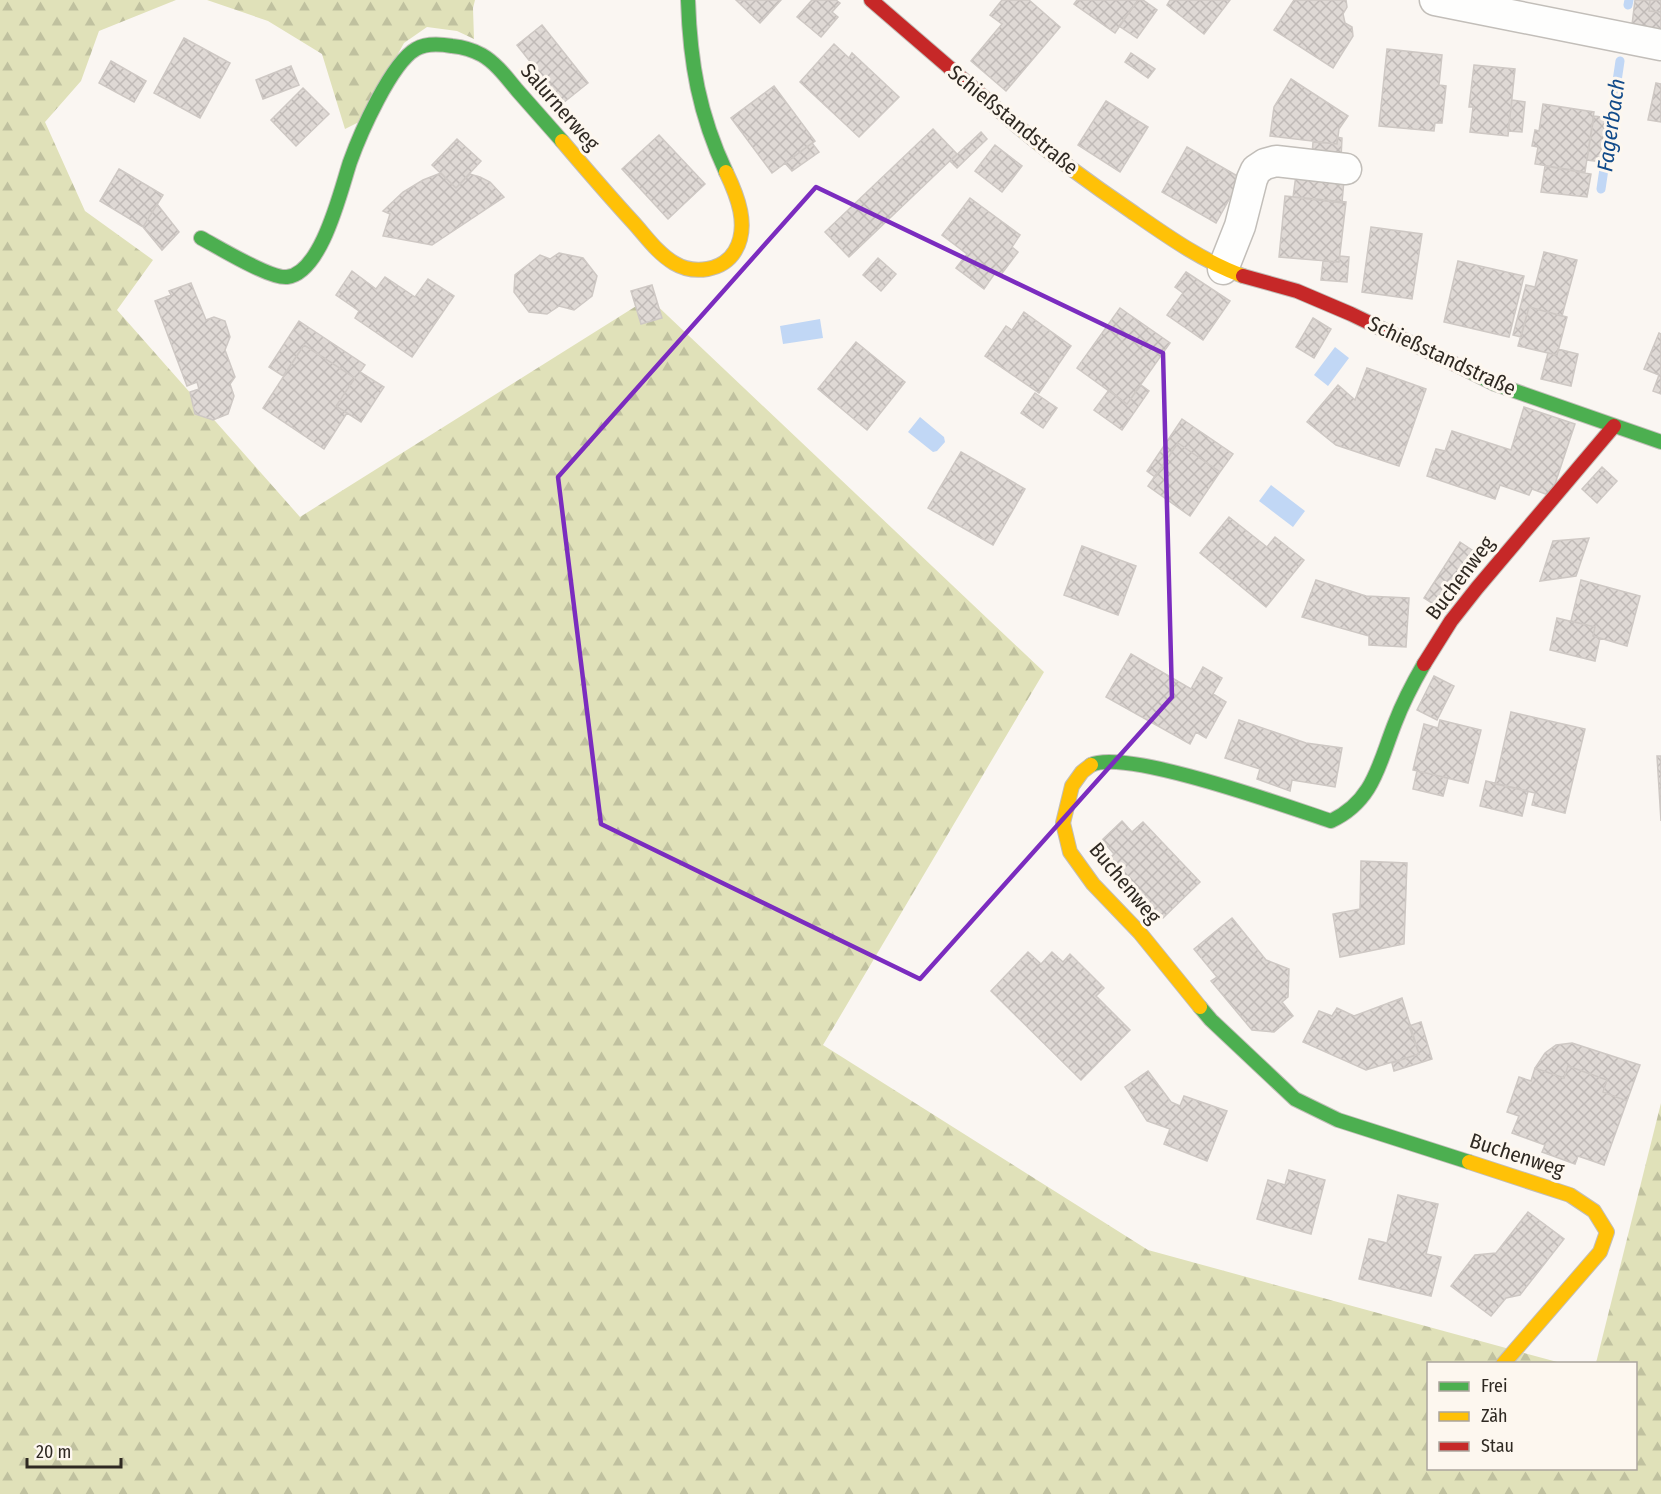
<svg xmlns="http://www.w3.org/2000/svg" width="1661" height="1494" viewBox="0 0 1661 1494" font-family="'Fira Sans Condensed',sans-serif">
<style>
.forest{fill:url(#forest-firs)}
.water{fill:#c1d7f5}
.lines{fill:none;stroke-linecap:round;stroke-linejoin:round}
.stream{stroke:#c1d7f5;stroke-width:9}
.building{fill:url(#building-cross-hatch);stroke:#cec8c4;stroke-width:1.5}
.street-casing{stroke:#c2beb9;stroke-width:33}
.fast-casing{stroke:#c2beb9;stroke-width:16}
.slow-casing{stroke:#c2beb9;stroke-width:16}
.jam-casing{stroke:#c2beb9;stroke-width:16}
.street{stroke:#fefefd;stroke-width:30}
.fast{stroke:#4caf50;stroke-width:14}
.slow{stroke:#ffc107;stroke-width:14}
.jam{stroke:#c62828;stroke-width:14}
.marked{fill:none;stroke:#7b2cbf;stroke-width:4.5;stroke-linejoin:round}
.labels{text-anchor:middle;dominant-baseline:central;stroke-width:6;stroke-linejoin:round;paint-order:stroke}
.street-label{font-size:21px;fill:#2f2922;stroke:#fdf7ef}
.water-label{font-size:22px;font-style:italic;fill:#124b8a;stroke:#fdf7ef}
</style>
<defs>
<pattern id="forest-firs" width="22" height="20" patternUnits="userSpaceOnUse" patternTransform="scale(1.5)"><rect width="22" height="20" fill="#e0e1b9"/><path d="M5 1l3.5 6h-7zM16 11l3.5 6h-7z" fill="#c0c19f"/></pattern>
<pattern id="building-cross-hatch" width="8" height="8" patternUnits="userSpaceOnUse" patternTransform="scale(1.5)"><rect width="8" height="8" fill="#dfd9d5"/><path d="M0 0l8 8M0 8l8-8" fill="none" stroke="#c0bab7"/></pattern>
</defs>
<rect width="100%" height="100%" fill="#faf6f2"/>
<path class="forest" d="M 0,0 L 176,0 L 99,31 L 81,81 L 45,122 L 85,211 L 153,260 L 117,310 L 300,517 L 649,298 L 1044,672 L 823,1045 L 1148,1250 L 1561,1363 L 1428,1364 L 1428,1468 L 1636,1468 L 1636,1364 L 1596,1363 L 1661,1103 L 1661,1494 L 0,1494 Z
M 207,0 L 475,0 L 473,8 L 474,39 L 457,31 L 427,27 L 404,43 L 361,121 L 345,129 L 322,54 L 268,21 Z"/>
<path class="water" d="M 820,319 L 823,338 L 783,344 L 780,326 Z
M 1335,347 L 1349,358 L 1328,386 L 1314,375 Z
M 920,417 L 944,437 L 945,442 L 937,451 L 933,452 L 908,432 Z
M 1271,485 L 1305,511 L 1293,527 L 1259,501 Z"/>
<g class="lines">
<path class="stream" d="M 1628,5 L 1629,0
M 1601,189 L 1620,61"/>
</g>
<path class="building" d="M 736,0 L 781,0 L 760,23 Z
M 812,0 L 836,0 L 840,3 L 832,12 L 838,17 L 821,37 L 797,17 Z
M 1002,0 L 1029,0 L 1060,27 L 1006,91 L 971,61 L 1002,24 L 990,15 Z
M 1077,0 L 1138,0 L 1115,33 L 1074,4 Z
M 1138,0 L 1143,0 L 1157,10 L 1137,38 L 1119,26 Z
M 1170,0 L 1230,0 L 1204,34 L 1167,5 Z
M 1294,0 L 1346,0 L 1347,7 L 1343,14 L 1345,23 L 1352,27 L 1353,36 L 1333,68 L 1274,30 Z
M 1635,0 L 1650,0 L 1649,11 L 1661,12 L 1661,32 L 1632,25 Z
M 1650,0 L 1661,0 L 1661,12 L 1649,11 Z
M 542,25 L 588,83 L 563,103 L 517,45 Z
M 184,38 L 230,63 L 200,118 L 154,93 Z
M 834,44 L 849,58 L 852,53 L 899,97 L 859,137 L 800,82 Z
M 1387,49 L 1442,55 L 1439,85 L 1446,86 L 1442,123 L 1435,123 L 1434,131 L 1379,126 Z
M 1131,53 L 1155,69 L 1148,78 L 1125,62 Z
M 111,61 L 146,81 L 134,102 L 99,83 Z
M 1474,65 L 1515,69 L 1508,136 L 1470,132 L 1473,107 L 1469,107 Z
M 291,66 L 299,85 L 263,99 L 256,80 Z
M 1291,79 L 1348,116 L 1339,129 L 1337,144 L 1270,136 L 1274,107 Z
M 1656,83 L 1661,84 L 1661,122 L 1648,120 Z
M 774,86 L 815,141 L 772,173 L 731,118 Z
M 303,88 L 329,114 L 296,146 L 271,120 Z
M 1512,100 L 1525,102 L 1522,132 L 1508,131 Z
M 1106,101 L 1148,127 L 1120,172 L 1078,145 Z
M 1543,104 L 1594,112 L 1585,172 L 1535,164 L 1538,147 L 1532,146 L 1535,130 L 1539,131 Z
M 1594,116 L 1608,118 L 1602,162 L 1587,160 Z
M 933,129 L 957,154 L 849,257 L 825,232 Z
M 981,132 L 987,139 L 957,168 L 950,161 Z
M 659,135 L 705,184 L 668,219 L 622,169 Z
M 1337,137 L 1342,138 L 1341,158 L 1312,155 L 1313,142 L 1337,144 Z
M 457,139 L 481,161 L 456,188 L 432,165 Z
M 812,143 L 819,152 L 792,171 L 785,163 Z
M 995,145 L 1022,166 L 1002,192 L 975,171 Z
M 1187,147 L 1241,178 L 1216,223 L 1162,192 Z
M 1545,166 L 1591,174 L 1587,197 L 1541,192 Z
M 119,169 L 163,195 L 143,227 L 100,201 Z
M 441,173 L 456,188 L 470,174 L 480,177 L 490,182 L 504,197 L 432,245 L 383,236 L 390,214 L 383,211 L 403,192 L 423,180 Z
M 1296,175 L 1344,180 L 1342,203 L 1293,197 Z
M 1285,196 L 1346,202 L 1339,262 L 1279,257 Z
M 970,198 L 1020,235 L 1012,247 L 1018,252 L 1000,276 L 995,273 L 984,289 L 956,268 L 967,254 L 942,235 Z
M 157,204 L 179,232 L 162,250 L 143,227 Z
M 1371,227 L 1422,234 L 1412,299 L 1362,292 Z
M 1544,252 L 1577,260 L 1562,316 L 1529,307 L 1521,337 L 1513,335 L 1526,285 L 1535,287 Z
M 559,253 L 583,258 L 597,276 L 592,296 L 574,310 L 559,306 L 547,314 L 529,312 L 514,292 L 515,275 L 540,255 L 550,259 Z
M 1340,256 L 1349,257 L 1347,282 L 1321,280 L 1323,261 L 1339,262 Z
M 878,258 L 896,274 L 881,291 L 863,275 Z
M 1458,261 L 1524,276 L 1509,337 L 1444,322 Z
M 352,271 L 376,289 L 385,277 L 415,297 L 428,279 L 454,296 L 412,357 L 355,318 L 359,311 L 336,295 Z
M 1186,272 L 1230,301 L 1203,340 L 1167,315 L 1183,293 L 1175,287 Z
M 191,283 L 206,320 L 214,317 L 225,321 L 230,337 L 225,350 L 235,377 L 230,384 L 234,396 L 228,414 L 213,420 L 195,414 L 190,392 L 199,389 L 197,382 L 187,386 L 155,301 L 171,295 L 169,291 Z
M 652,285 L 662,318 L 641,324 L 631,291 Z
M 1529,307 L 1567,317 L 1557,355 L 1518,346 Z
M 1120,308 L 1170,343 L 1127,404 L 1077,368 Z
M 1024,312 L 1071,346 L 1039,393 L 985,356 L 1006,326 L 1012,330 Z
M 1313,318 L 1331,329 L 1314,358 L 1296,347 Z
M 299,321 L 365,365 L 360,372 L 384,387 L 361,422 L 336,406 L 355,378 L 304,345 L 283,376 L 269,367 Z
M 1659,333 L 1661,334 L 1661,394 L 1653,391 L 1659,375 L 1644,369 Z
M 856,342 L 905,382 L 867,430 L 818,389 Z
M 304,345 L 355,378 L 336,406 L 347,413 L 324,449 L 263,408 Z
M 1558,349 L 1578,354 L 1571,386 L 1541,379 L 1548,353 L 1557,355 Z
M 1367,368 L 1426,389 L 1399,466 L 1336,445 L 1307,422 L 1338,385 L 1355,400 Z
M 1141,385 L 1149,391 L 1122,430 L 1094,410 L 1109,390 L 1127,404 Z
M 1035,393 L 1057,408 L 1043,428 L 1021,413 Z
M 1524,407 L 1575,424 L 1551,496 L 1532,489 L 1529,495 L 1500,485 L 1495,499 L 1427,476 L 1436,449 L 1445,451 L 1452,431 L 1511,450 Z
M 1182,419 L 1233,454 L 1220,472 L 1178,443 L 1155,477 L 1147,471 Z
M 1178,443 L 1220,472 L 1190,516 L 1148,486 Z
M 961,452 L 1025,489 L 993,545 L 928,508 Z
M 1602,467 L 1617,481 L 1597,503 L 1582,489 Z
M 1229,517 L 1267,547 L 1275,537 L 1304,560 L 1266,607 L 1200,553 Z
M 1589,538 L 1576,576 L 1540,581 L 1553,541 Z
M 1460,542 L 1481,556 L 1446,612 L 1424,598 Z
M 1082,546 L 1136,566 L 1118,615 L 1064,595 Z
M 1316,580 L 1366,596 L 1409,598 L 1406,647 L 1369,645 L 1369,636 L 1302,617 Z
M 1581,580 L 1640,596 L 1627,646 L 1593,636 L 1595,627 L 1571,621 Z
M 1557,618 L 1595,627 L 1593,636 L 1600,638 L 1595,661 L 1550,650 Z
M 1131,654 L 1191,689 L 1203,667 L 1222,678 L 1213,694 L 1226,702 L 1206,738 L 1196,732 L 1190,744 L 1106,697 Z
M 1434,676 L 1454,686 L 1437,720 L 1417,710 Z
M 1511,712 L 1585,729 L 1565,813 L 1532,805 L 1535,793 L 1495,784 Z
M 1239,720 L 1306,743 L 1342,748 L 1335,787 L 1292,780 L 1290,791 L 1257,779 L 1260,769 L 1225,758 Z
M 1440,720 L 1481,730 L 1468,783 L 1413,770 L 1424,724 L 1438,728 Z
M 1657,756 L 1661,756 L 1661,821 Z
M 1417,771 L 1448,778 L 1443,796 L 1413,789 Z
M 1486,781 L 1528,791 L 1522,816 L 1480,806 Z
M 1122,821 L 1132,832 L 1143,822 L 1200,882 L 1163,918 L 1108,860 L 1114,854 L 1102,840 Z
M 1361,861 L 1407,863 L 1404,944 L 1340,957 L 1333,914 L 1360,909 Z
M 1232,918 L 1266,960 L 1289,969 L 1288,997 L 1282,1002 L 1293,1016 L 1274,1032 L 1252,1030 L 1211,981 L 1217,977 L 1194,949 Z
M 1028,952 L 1041,964 L 1052,952 L 1063,962 L 1070,954 L 1104,988 L 1096,996 L 1130,1030 L 1081,1080 L 991,991 Z
M 1402,998 L 1419,1054 L 1366,1070 L 1303,1042 L 1319,1011 L 1332,1016 L 1337,1008 L 1354,1016 Z
M 1421,1022 L 1432,1059 L 1394,1071 L 1392,1063 L 1419,1054 L 1409,1026 Z
M 1572,1043 L 1640,1065 L 1627,1101 L 1603,1092 L 1607,1080 L 1568,1066 L 1564,1078 L 1535,1068 L 1545,1053 L 1556,1045 Z
M 1568,1066 L 1607,1080 L 1603,1092 L 1627,1101 L 1604,1165 L 1578,1156 L 1575,1164 L 1542,1152 L 1545,1145 L 1512,1133 L 1519,1116 L 1507,1112 L 1519,1077 L 1531,1081 L 1535,1068 L 1564,1078 Z
M 1148,1071 L 1171,1102 L 1180,1106 L 1184,1096 L 1227,1111 L 1207,1161 L 1164,1144 L 1170,1129 L 1147,1121 L 1125,1087 Z
M 1289,1170 L 1325,1180 L 1311,1234 L 1257,1219 L 1268,1180 L 1285,1185 Z
M 1398,1195 L 1438,1204 L 1426,1254 L 1441,1257 L 1431,1296 L 1359,1279 L 1369,1239 L 1387,1243 Z
M 1528,1212 L 1564,1239 L 1520,1295 L 1506,1298 L 1491,1316 L 1451,1286 L 1475,1255 L 1496,1253 Z"/>
<g class="lines">
<defs>
<path id="street" d="M 1435,0 L 1661,45
M 1223,269 L 1240,226 L 1252,179 L 1256,170 L 1265,164 L 1276,161 L 1346,169"/>
<path id="fast" d="M 688,0 C 690,63 699,114 726,172
M 201,238 C 218,247 270,279 287,277 C 322,273 341,189 350,162 C 360,134 391,63 416,49 C 426,43 440,44 452,46 C 462,47 473,50 482,55 C 496,63 507,78 517,90 C 532,107 547,124 562,141
M 1469,371 L 1495,384 L 1661,442
M 1091,765 C 1126,748 1288,807 1331,821 C 1374,801 1379,763 1395,723 C 1403,702 1413,683 1424,664
M 1200,1007 L 1211,1020 L 1295,1099 L 1338,1120 L 1469,1162"/>
<path id="slow" d="M 1016,125 C 1053,156 1091,184 1131,211 C 1167,236 1202,261 1243,276
M 562,141 C 585,168 608,195 632,221 C 645,235 657,253 674,263 C 694,275 723,271 735,251 C 750,226 737,195 726,172
M 1091,765 L 1082,772 L 1072,786 L 1063,823 L 1070,852 L 1093,884 L 1140,933 L 1200,1007
M 1469,1162 L 1570,1195 L 1594,1211 L 1607,1232 L 1600,1252 L 1503,1364"/>
<path id="jam" d="M 871,0 L 1016,125
M 1243,276 L 1297,291 L 1351,314 L 1469,371
M 1424,664 L 1451,621 L 1477,588 L 1614,426"/>
</defs>
<use href="#street" class="street-casing"/>
<use href="#fast" class="fast-casing"/>
<use href="#slow" class="slow-casing"/>
<use href="#jam" class="jam-casing"/>
<use href="#street" class="street"/>
<use href="#fast" class="fast"/>
<use href="#slow" class="slow"/>
<use href="#jam" class="jam"/>
</g>
<path class="marked" d="M 816,187 L 1163,353 L 1172,697 L 920,979 L 601,824 L 558,477 Z"/>
<g class="labels">
<g class="street-label">
<text transform="translate(560 107) rotate(49)">Salurnerweg</text>
<text transform="translate(1013 120) rotate(39)">Schießstandstraße</text>
<text transform="translate(1442 356) rotate(25)">Schießstandstraße</text>
<text transform="translate(1460 578) rotate(-53)">Buchenweg</text>
<text transform="translate(1125 883) rotate(50)">Buchenweg</text>
<text transform="translate(1517 1155) rotate(18)">Buchenweg</text>
</g>
<g class="water-label">
<text transform="translate(1611 125) rotate(-82)">Fagerbach</text>
</g>
</g>
<rect x="1427" y="1362" width="210" height="108" fill="#fdf7ef" stroke="#aba59d" stroke-width="1.5"/>
<rect x="1439" y="1382" width="30" height="9" fill="#4caf50" stroke="#aba59d" stroke-width="1.5"/>
<text x="1481" y="1392" font-size="18" fill="#2f2922">Frei</text>
<rect x="1439" y="1412" width="30" height="9" fill="#ffc107" stroke="#aba59d" stroke-width="1.5"/>
<text x="1481" y="1422" font-size="18" fill="#2f2922">Zäh</text>
<rect x="1439" y="1442" width="30" height="9" fill="#c62828" stroke="#aba59d" stroke-width="1.5"/>
<text x="1481" y="1452" font-size="18" fill="#2f2922">Stau</text>
<path d="M27 1458v9h94v-9" fill="none" stroke="#2f2922" stroke-width="3"/>
<text x="36" y="1458" font-size="18" fill="#2f2922" stroke="#fdf7ef" stroke-width="4.5" paint-order="stroke">20 m</text>
</svg>
